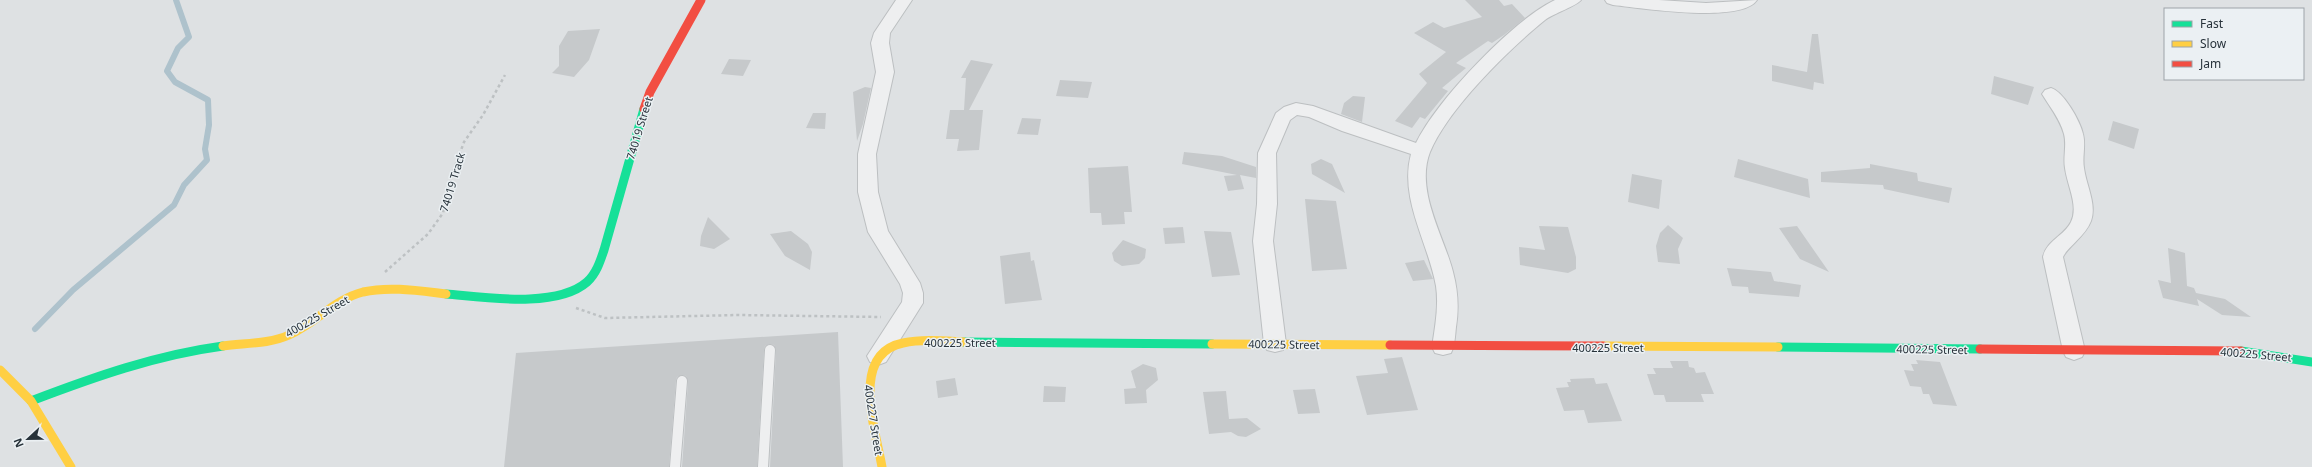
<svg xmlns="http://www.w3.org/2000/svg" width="2312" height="467" viewBox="0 0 2312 467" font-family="'Noto Sans',sans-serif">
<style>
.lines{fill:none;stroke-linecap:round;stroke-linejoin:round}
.stream{stroke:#aec2cc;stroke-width:6}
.building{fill:#c6c9cb}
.lane-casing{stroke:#bcbfc1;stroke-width:12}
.street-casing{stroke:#bcbfc1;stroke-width:2}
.path{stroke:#bdc1c3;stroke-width:2.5;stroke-dasharray:3 3;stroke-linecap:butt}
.lane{stroke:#eeeff0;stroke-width:10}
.street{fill:#eeeff0;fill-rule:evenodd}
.fast{stroke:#16e098;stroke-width:9}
.slow{stroke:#ffcf43;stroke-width:9}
.jam{stroke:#f24e42;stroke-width:9}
.labels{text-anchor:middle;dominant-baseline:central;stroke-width:3;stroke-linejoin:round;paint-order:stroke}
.street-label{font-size:11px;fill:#27323a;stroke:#ebf0f3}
</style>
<rect width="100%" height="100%" fill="#dee1e3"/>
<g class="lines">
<path class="stream" d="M 35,329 L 73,290 L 174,205 L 184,185 L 207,160 L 205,149 L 209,125 L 208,100 L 175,82 L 167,71 L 178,48 L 189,37 L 176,0"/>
</g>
<path class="building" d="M 1465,0 L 1499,0 L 1504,6 L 1512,4 L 1525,18 L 1504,35 L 1492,43 L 1488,41 L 1456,63 L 1466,68 L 1442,88 L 1448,91 L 1425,119 L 1420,117 L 1412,128 L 1395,121 L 1427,83 L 1419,74 L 1446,52 L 1414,33 L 1433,22 L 1444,28 L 1482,17 Z
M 600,29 L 589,60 L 574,77 L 552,73 L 559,66 L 559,46 L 568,31 Z
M 1812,34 L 1818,34 L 1824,84 L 1814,82 L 1813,90 L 1772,81 L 1772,65 L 1807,72 Z
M 729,59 L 751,60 L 743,76 L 721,74 Z
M 971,60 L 993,64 L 969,110 L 983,110 L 979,150 L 957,151 L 959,139 L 946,139 L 950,110 L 964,110 L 966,78 L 961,78 Z
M 1994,76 L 2034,87 L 2028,105 L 1991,94 Z
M 1060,80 L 1092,82 L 1088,98 L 1056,96 Z
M 865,87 L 871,88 L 863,124 L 857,141 L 853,92 Z
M 1353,96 L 1365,97 L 1362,122 L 1341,114 L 1344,103 Z
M 813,113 L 826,113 L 825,129 L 806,128 Z
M 1022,118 L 1041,119 L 1038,135 L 1017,134 Z
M 2113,121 L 2139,129 L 2134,149 L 2108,140 Z
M 1184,152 L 1222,156 L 1256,167 L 1256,178 L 1240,175 L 1244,189 L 1228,191 L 1224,176 L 1237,175 L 1182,164 Z
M 1321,159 L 1332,164 L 1345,193 L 1312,174 L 1311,164 Z
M 1738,159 L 1808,179 L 1810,198 L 1734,177 Z
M 1870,164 L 1917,173 L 1918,181 L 1952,188 L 1949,203 L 1884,189 L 1883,185 L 1821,182 L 1821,172 L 1870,168 Z
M 1128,166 L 1132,212 L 1124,212 L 1125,224 L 1102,225 L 1101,213 L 1090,213 L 1088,168 Z
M 1632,174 L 1662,180 L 1659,209 L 1628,202 Z
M 1305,199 L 1336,201 L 1347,269 L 1312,271 Z
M 708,217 L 730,239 L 714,249 L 700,246 L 701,236 Z
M 1668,225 L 1683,238 L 1678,249 L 1680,264 L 1658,262 L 1656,246 L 1660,233 Z
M 1539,226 L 1568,227 L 1576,257 L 1576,269 L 1568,273 L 1520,265 L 1519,247 L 1545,250 Z
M 1797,226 L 1829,272 L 1800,259 L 1779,228 Z
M 1183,227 L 1185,243 L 1165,244 L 1163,228 Z
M 791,231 L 808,244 L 812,252 L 810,270 L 785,256 L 770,234 Z
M 1204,231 L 1231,232 L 1240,275 L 1212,277 Z
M 1123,240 L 1146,249 L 1145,258 L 1139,264 L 1122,266 L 1114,261 L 1112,253 Z
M 2168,248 L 2185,253 L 2187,286 L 2194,288 L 2196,293 L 2225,299 L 2251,317 L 2222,315 L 2197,299 L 2199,306 L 2163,298 L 2158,280 L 2171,283 Z
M 1030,252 L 1031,261 L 1034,260 L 1042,300 L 1005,304 L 1000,256 Z
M 1424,260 L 1433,279 L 1413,281 L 1405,263 Z
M 1727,268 L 1771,272 L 1774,281 L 1801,285 L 1799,297 L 1749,293 L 1748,287 L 1732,286 Z
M 838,332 L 843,467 L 770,467 L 776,350 L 774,345 L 770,344 L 765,346 L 764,350 L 757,467 L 682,467 L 688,382 L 686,376 L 682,375 L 677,377 L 676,380 L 669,467 L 504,467 L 516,353 Z
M 1402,357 L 1418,410 L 1367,415 L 1356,376 L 1388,373 L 1384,359 Z
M 1916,360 L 1940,362 L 1957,406 L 1933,404 L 1929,394 L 1923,394 L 1921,387 L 1910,386 L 1904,370 L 1914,371 L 1911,364 L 1918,364 Z
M 1670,361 L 1688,361 L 1689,367 L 1694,368 L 1696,373 L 1705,372 L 1714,394 L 1701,394 L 1704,402 L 1666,402 L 1664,395 L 1654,395 L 1647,374 L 1656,374 L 1653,368 L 1673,368 Z
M 1143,364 L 1156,368 L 1158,380 L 1146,390 L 1147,403 L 1125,404 L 1124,389 L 1136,388 L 1131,371 Z
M 955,378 L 958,395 L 938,398 L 936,381 Z
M 1594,378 L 1596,384 L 1607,383 L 1622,421 L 1588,423 L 1584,410 L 1564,411 L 1556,388 L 1569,387 L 1567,382 L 1571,382 L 1570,379 Z
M 1044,386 L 1066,387 L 1065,402 L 1043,402 Z
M 1315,389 L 1320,413 L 1298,414 L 1293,390 Z
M 1226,391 L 1229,419 L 1247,418 L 1261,429 L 1246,437 L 1238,436 L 1231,432 L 1209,434 L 1203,392 Z"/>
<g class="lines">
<defs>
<path id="lane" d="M 675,467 L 682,381
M 763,467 L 770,350"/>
<path id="street" d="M 896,0 L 912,0 L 890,33 L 889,43 L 894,72 L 876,154 L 878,192 L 888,231 L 920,283 L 923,293 L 923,303 L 886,362 L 878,365 L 870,362 L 867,356 L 902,302 L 903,293 L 900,284 L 868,232 L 858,192 L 858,154 L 876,72 L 871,43 L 874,33 Z
M 1555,0 L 1581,0 C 1578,5 1553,14 1545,20 C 1508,50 1448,109 1430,152 C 1415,191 1444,236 1453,272 C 1458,291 1459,308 1456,327 C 1455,336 1455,345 1451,353 L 1443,355 L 1435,353 L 1432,347 C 1435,327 1439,306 1436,286 C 1428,242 1399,199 1411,154 L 1342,131 L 1309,117 L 1297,115 L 1290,120 L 1276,153 L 1277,204 L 1273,241 L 1286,344 L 1283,350 L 1275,352 L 1267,350 L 1264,344 L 1253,241 L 1257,204 L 1258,153 L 1276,113 L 1284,107 L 1296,103 L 1313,106 L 1416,143 C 1437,100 1513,20 1555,0 Z
M 1605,0 L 1659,0 L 1706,3 L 1757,0 C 1741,24 1641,8 1613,5 L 1607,3 Z
M 2051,88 C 2064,92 2080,121 2083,134 C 2086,145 2082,157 2084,168 C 2086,185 2097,204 2091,221 C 2085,237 2068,246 2063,257 L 2085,351 L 2082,357 L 2074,360 L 2066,357 L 2063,351 L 2043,257 C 2046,241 2064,236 2071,222 C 2079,206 2067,185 2065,168 C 2063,157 2067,145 2064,134 C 2060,119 2050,107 2042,94 L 2045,90 Z"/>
</defs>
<use href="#lane" class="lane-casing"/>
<use href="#street" class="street-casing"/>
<path class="path" d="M 385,272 L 428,234 L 443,213 L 452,175 L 464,142 L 483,115 L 505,75
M 576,308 L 605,318 L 738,315 L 881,317"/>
<use href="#lane" class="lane"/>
<use href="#street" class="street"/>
<path class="fast" d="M 446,294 C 483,297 556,309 587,282 C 596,274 600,262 604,250 L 644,109
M 964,342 L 1212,344
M 1778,347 L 1980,349
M 2241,351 L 2312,362
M 31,401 C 94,377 156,355 223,346"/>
<path class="slow" d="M 1212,344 L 1390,345
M 223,346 C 245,343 269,344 289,335 C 316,323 335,299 363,292 C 390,286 420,291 446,294
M 1603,346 L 1778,347
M 0,370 L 31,401 L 71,467
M 882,467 C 876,431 849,354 903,343 C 923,339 944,341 964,342"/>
<path class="jam" d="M 644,109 L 650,92 L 701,0
M 1390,345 L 1603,346
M 1980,349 L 2241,351"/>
</g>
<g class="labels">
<g class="street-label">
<text transform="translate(639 128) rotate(-73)">74019 Street</text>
<text transform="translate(452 182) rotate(-73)">74019 Track</text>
<text transform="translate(317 316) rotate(-30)">400225 Street</text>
<text x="960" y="342">400225 Street</text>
<text transform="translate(1284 344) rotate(1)">400225 Street</text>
<text x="1608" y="347">400225 Street</text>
<text transform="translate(1932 349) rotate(1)">400225 Street</text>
<text transform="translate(2256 354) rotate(5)">400225 Street</text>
<text transform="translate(874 420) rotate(81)">400227 Street</text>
</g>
</g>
<rect x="2164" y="8" width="140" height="72" fill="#ebf0f3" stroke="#9da4a9"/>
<rect x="2172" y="21" width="20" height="6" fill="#16e098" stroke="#9da4a9"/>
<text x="2200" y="28" font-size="12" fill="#27323a">Fast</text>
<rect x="2172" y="41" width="20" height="6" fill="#ffcf43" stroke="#9da4a9"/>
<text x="2200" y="48" font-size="12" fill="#27323a">Slow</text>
<rect x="2172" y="61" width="20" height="6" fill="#f24e42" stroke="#9da4a9"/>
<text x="2200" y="68" font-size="12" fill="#27323a">Jam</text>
<g transform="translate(28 439) rotate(248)" stroke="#ebf0f3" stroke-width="3" paint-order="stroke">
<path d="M0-3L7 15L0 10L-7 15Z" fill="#27323a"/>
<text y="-6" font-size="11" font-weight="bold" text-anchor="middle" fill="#27323a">N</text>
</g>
</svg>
